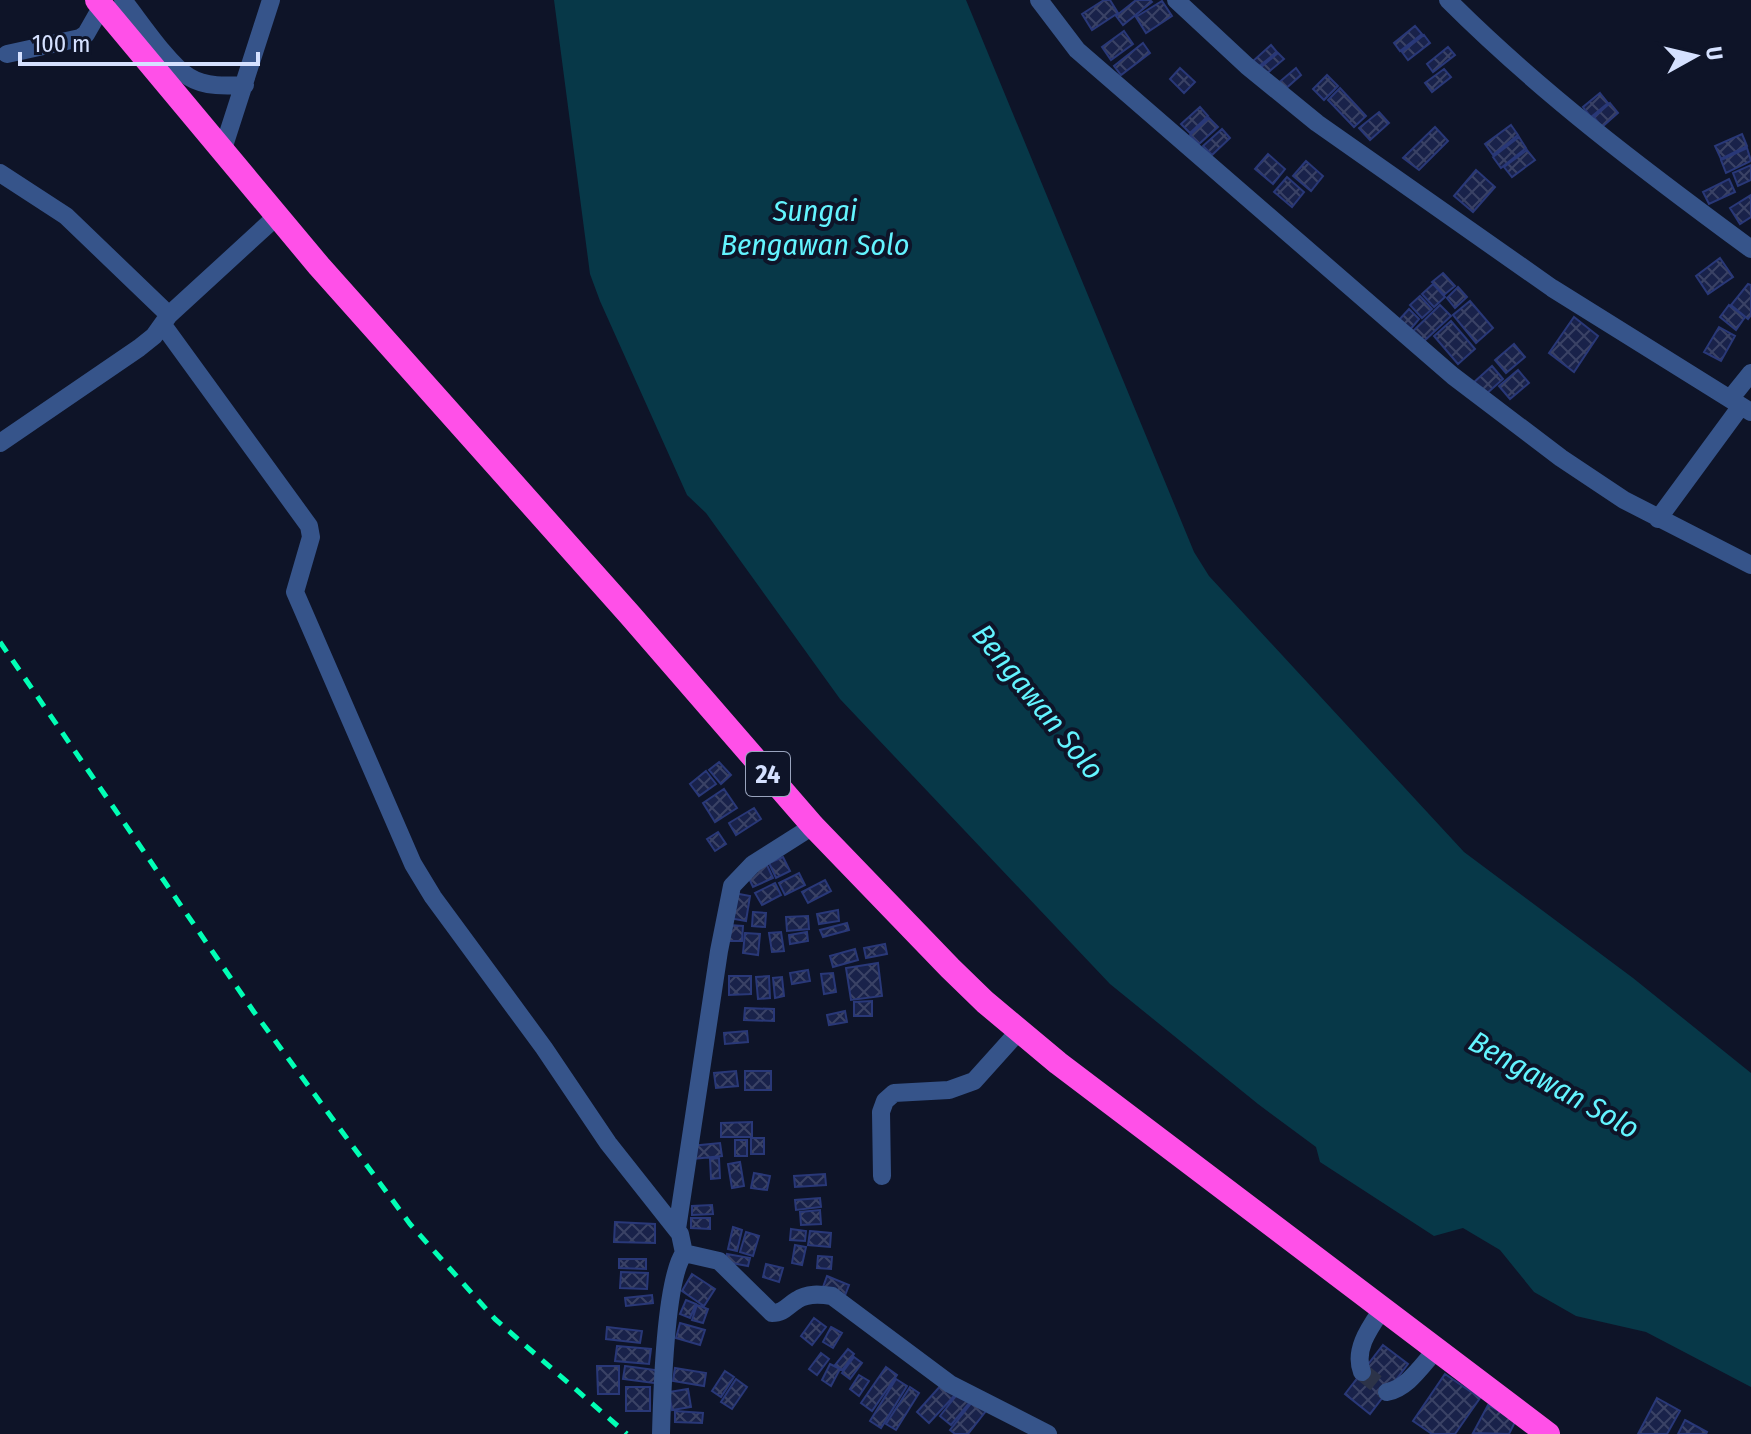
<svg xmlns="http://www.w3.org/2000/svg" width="1751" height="1434" viewBox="0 0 1751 1434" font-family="'Fira Sans Condensed',sans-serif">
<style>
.water{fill:#073848}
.building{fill:url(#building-cross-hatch);stroke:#293878;stroke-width:2}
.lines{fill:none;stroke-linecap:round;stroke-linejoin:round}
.minor-tunnel{stroke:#2c3348;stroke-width:18;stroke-dasharray:18 9;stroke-linecap:butt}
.minor{stroke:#36548a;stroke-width:18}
.highway{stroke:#ff50e8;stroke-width:24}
.rail{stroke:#01ffb5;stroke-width:5;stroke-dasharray:12 10;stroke-linecap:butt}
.labels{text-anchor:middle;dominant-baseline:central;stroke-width:8;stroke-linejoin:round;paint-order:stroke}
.shield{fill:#0e1428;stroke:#99a4be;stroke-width:2}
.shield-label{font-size:26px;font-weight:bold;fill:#d5e1ff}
.water-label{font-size:30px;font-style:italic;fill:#63f4ff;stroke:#0e1428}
</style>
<defs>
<pattern id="building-cross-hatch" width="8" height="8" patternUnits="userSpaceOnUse" patternTransform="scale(2)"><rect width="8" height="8" fill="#19224a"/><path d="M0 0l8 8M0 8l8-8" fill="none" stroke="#3a4265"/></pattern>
</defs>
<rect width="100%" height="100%" fill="#0e1428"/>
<path class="water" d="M 554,0 L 966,0 L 1194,552 L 1209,576 L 1464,852 L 1633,978 L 1751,1073 L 1751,1387 L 1646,1332 L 1576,1316 L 1534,1292 L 1500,1250 L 1463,1228 L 1434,1236 L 1320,1162 L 1316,1147 L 1258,1104 L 1110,984 L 840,699 L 706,513 L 687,495 L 600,301 L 590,274 Z"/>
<path class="building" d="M 1104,0 L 1110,0 L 1118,13 L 1092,30 L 1082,14 Z
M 1136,0 L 1150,0 L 1152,2 L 1123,25 L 1116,16 Z
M 1162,1 L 1172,16 L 1146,33 L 1136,17 Z
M 1415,26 L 1422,34 L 1400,51 L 1394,43 Z
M 1124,31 L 1133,44 L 1111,60 L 1102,47 Z
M 1424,35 L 1430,43 L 1408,60 L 1402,52 Z
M 1143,43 L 1150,53 L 1121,75 L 1114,66 Z
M 1271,45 L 1277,52 L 1258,67 L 1253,61 Z
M 1448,47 L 1455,55 L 1433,72 L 1427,64 Z
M 1278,53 L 1284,59 L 1265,75 L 1260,68 Z
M 1180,68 L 1195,82 L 1184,93 L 1170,79 Z
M 1296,68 L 1301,75 L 1283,91 L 1277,84 Z
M 1444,69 L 1451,77 L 1432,92 L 1425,83 Z
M 1327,75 L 1338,86 L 1324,100 L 1313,89 Z
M 1340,88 L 1366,116 L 1354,127 L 1328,100 Z
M 1600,93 L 1608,103 L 1591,117 L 1583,107 Z
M 1610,103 L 1618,113 L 1602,127 L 1594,117 Z
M 1200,107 L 1208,116 L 1190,133 L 1181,124 Z
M 1379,112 L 1389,123 L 1370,140 L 1359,128 Z
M 1209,118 L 1218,127 L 1199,144 L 1190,135 Z
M 1511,125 L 1518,135 L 1493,155 L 1485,144 Z
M 1435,127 L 1448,141 L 1419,170 L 1403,158 Z
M 1222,129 L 1230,138 L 1212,155 L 1203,146 Z
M 1742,134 L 1747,146 L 1721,159 L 1715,146 Z
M 1519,137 L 1526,148 L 1501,168 L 1493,157 Z
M 1747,148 L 1751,161 L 1726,173 L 1721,160 Z
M 1527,150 L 1535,160 L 1512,177 L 1504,167 Z
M 1268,154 L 1285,169 L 1273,184 L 1255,169 Z
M 1306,161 L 1323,176 L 1311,191 L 1293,176 Z
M 1751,165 L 1751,180 L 1738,186 L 1733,173 Z
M 1476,170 L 1495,187 L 1473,212 L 1454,196 Z
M 1287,177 L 1304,192 L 1292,207 L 1274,192 Z
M 1729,179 L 1735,192 L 1709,204 L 1703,192 Z
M 1751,195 L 1751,217 L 1740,224 L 1730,208 Z
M 1720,258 L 1733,277 L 1708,294 L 1696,276 Z
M 1443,273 L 1455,286 L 1444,295 L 1432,282 Z
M 1433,284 L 1445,297 L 1434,307 L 1422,294 Z
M 1748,284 L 1751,285 L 1751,315 L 1748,319 L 1731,305 Z
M 1458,287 L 1467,297 L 1455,308 L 1447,298 Z
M 1420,296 L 1432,309 L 1422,318 L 1410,305 Z
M 1470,301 L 1493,328 L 1476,343 L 1453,315 Z
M 1440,305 L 1451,316 L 1422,343 L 1412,332 Z
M 1729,305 L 1745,317 L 1736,330 L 1720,317 Z
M 1409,309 L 1419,319 L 1409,331 L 1398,321 Z
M 1574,317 L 1598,336 L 1574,372 L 1549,353 Z
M 1451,321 L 1475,349 L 1458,364 L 1434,336 Z
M 1719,327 L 1735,336 L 1721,361 L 1704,352 Z
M 1514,344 L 1525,357 L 1506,373 L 1495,360 Z
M 1492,366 L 1503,379 L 1485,395 L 1474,382 Z
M 1518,370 L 1529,383 L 1510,399 L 1499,386 Z
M 719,762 L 731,775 L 721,784 L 709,770 Z
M 706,771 L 716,784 L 699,796 L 690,784 Z
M 724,789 L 737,808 L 715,822 L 703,803 Z
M 754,808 L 761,819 L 736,835 L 729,823 Z
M 718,832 L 726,844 L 715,851 L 707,839 Z
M 783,857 L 790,871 L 776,878 L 769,863 Z
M 766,863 L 773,878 L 753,887 L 746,872 Z
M 799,873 L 805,885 L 785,895 L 779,883 Z
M 825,880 L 831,891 L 808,903 L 802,892 Z
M 775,883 L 781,895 L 762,905 L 755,893 Z
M 734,893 L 750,896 L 746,921 L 729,918 Z
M 838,910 L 839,921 L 819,924 L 817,914 Z
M 753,912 L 766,913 L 765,927 L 752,926 Z
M 808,916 L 809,929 L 787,931 L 786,917 Z
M 847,923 L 849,930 L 823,937 L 820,930 Z
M 729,925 L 743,926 L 742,941 L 728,941 Z
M 781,932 L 784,951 L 772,952 L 769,933 Z
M 807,932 L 808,941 L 790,944 L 789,935 Z
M 745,933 L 760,934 L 758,955 L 743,953 Z
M 885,944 L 887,954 L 866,958 L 864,948 Z
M 855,949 L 858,960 L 833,967 L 830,956 Z
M 878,963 L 882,996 L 851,1000 L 846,968 Z
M 808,970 L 810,981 L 792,984 L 790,973 Z
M 833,973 L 836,992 L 824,994 L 821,974 Z
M 729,976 L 751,976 L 751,994 L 729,995 Z
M 769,976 L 770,998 L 758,999 L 756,977 Z
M 782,977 L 784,996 L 775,998 L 773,978 Z
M 872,1001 L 872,1016 L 854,1016 L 854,1002 Z
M 745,1008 L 774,1009 L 774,1021 L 744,1020 Z
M 845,1011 L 847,1022 L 829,1025 L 827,1015 Z
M 747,1031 L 748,1042 L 725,1044 L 724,1033 Z
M 736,1071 L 738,1086 L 716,1088 L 714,1073 Z
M 745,1071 L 771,1071 L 771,1090 L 745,1090 Z
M 752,1122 L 752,1137 L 721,1137 L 721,1123 Z
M 751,1138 L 764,1138 L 764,1154 L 751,1154 Z
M 735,1140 L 747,1140 L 747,1156 L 735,1156 Z
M 720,1143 L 722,1156 L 693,1159 L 691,1146 Z
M 719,1158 L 720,1178 L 711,1179 L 710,1159 Z
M 740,1162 L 744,1186 L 732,1188 L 728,1164 Z
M 754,1173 L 770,1176 L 767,1190 L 751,1188 Z
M 825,1174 L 826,1185 L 795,1187 L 794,1176 Z
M 820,1198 L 821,1207 L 796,1210 L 795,1200 Z
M 712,1205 L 713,1214 L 692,1215 L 692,1206 Z
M 820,1210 L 821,1224 L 801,1225 L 800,1212 Z
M 691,1218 L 710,1218 L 710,1229 L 691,1228 Z
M 615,1222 L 655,1224 L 655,1243 L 614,1242 Z
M 733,1227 L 742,1230 L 737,1251 L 728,1249 Z
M 791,1229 L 806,1231 L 805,1241 L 790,1240 Z
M 810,1231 L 831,1233 L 830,1247 L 808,1245 Z
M 746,1232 L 759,1236 L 753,1256 L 740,1252 Z
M 795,1245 L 806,1247 L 802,1265 L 792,1263 Z
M 727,1254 L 750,1258 L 748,1266 L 726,1262 Z
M 818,1256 L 832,1257 L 831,1269 L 817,1268 Z
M 619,1259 L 646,1259 L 646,1269 L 619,1268 Z
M 766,1264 L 783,1268 L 779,1282 L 763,1277 Z
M 621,1272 L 648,1273 L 647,1289 L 620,1288 Z
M 692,1274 L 715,1289 L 704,1306 L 682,1291 Z
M 827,1276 L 849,1285 L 844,1298 L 822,1290 Z
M 652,1295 L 653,1303 L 626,1306 L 625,1298 Z
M 686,1300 L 696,1304 L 690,1318 L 680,1314 Z
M 697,1305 L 708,1309 L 703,1323 L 692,1320 Z
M 814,1318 L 826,1327 L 812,1345 L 801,1336 Z
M 680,1323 L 705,1330 L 700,1345 L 676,1338 Z
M 607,1327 L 642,1331 L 640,1343 L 606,1339 Z
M 831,1327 L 842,1333 L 833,1348 L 823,1342 Z
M 1383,1345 L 1408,1364 L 1370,1414 L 1345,1394 Z
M 617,1346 L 651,1349 L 649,1364 L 615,1361 Z
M 848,1349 L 854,1354 L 842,1370 L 835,1365 Z
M 821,1353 L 829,1359 L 817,1375 L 809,1369 Z
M 854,1357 L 862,1363 L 850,1379 L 842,1373 Z
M 830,1364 L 840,1369 L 831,1386 L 822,1380 Z
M 597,1366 L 619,1366 L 619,1394 L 598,1394 Z
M 625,1366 L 663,1371 L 661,1384 L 623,1379 Z
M 886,1367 L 897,1375 L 872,1411 L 861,1403 Z
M 675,1368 L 706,1373 L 704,1386 L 673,1381 Z
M 725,1371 L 734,1377 L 721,1397 L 712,1391 Z
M 1445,1374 L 1480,1398 L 1455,1434 L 1432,1434 L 1413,1421 Z
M 859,1375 L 869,1381 L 859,1396 L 850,1389 Z
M 736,1379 L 747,1387 L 732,1409 L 721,1402 Z
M 896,1379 L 907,1386 L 881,1428 L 870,1421 Z
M 943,1383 L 955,1395 L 929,1423 L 917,1412 Z
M 626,1387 L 650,1387 L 650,1411 L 626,1411 Z
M 910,1387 L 919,1393 L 896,1430 L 886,1424 Z
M 688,1389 L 691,1407 L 672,1410 L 669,1392 Z
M 959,1392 L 970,1402 L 951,1425 L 940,1416 Z
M 1657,1398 L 1680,1411 L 1667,1434 L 1638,1434 Z
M 973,1401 L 986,1411 L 968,1434 L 955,1434 L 950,1430 Z
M 1488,1405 L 1516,1420 L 1509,1434 L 1473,1433 Z
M 675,1411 L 703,1413 L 702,1423 L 675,1422 Z
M 1685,1420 L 1707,1432 L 1706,1434 L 1678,1434 Z"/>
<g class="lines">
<path class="minor-tunnel" d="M 1362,1372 L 1387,1392"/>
<path class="minor" d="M 123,0 C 139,20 168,64 189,77 C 205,87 227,86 245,85
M 1039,0 L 1077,50 L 1453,376 L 1561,458 L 1624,500 L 1751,565
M 1176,0 L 1247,66 L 1317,123 L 1552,288 L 1751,412
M 1448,0 C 1541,93 1645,171 1751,249
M 7,54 L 80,38 L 86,34 L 102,6
M 223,149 L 271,0
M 0,173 L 66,216 L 169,315
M 163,325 L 309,526 L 311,537 L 295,592 L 413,864 L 433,897 L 544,1048 L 608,1143 L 680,1234 L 684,1253
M 1730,399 L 1751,373
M 0,443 L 139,348 L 154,336 L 169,315 L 277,216
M 1658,519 L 1741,406
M 882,1176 L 881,1112 L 885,1101 L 894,1093 L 949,1090 L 974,1081 L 1019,1031
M 677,1229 L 719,951 L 732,886 L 753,864 L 813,826
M 1362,1372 C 1353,1349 1371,1326 1383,1308
M 1387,1392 C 1408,1388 1422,1365 1436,1350
M 661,1434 C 662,1397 665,1280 684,1253 L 719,1261 L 772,1313 C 784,1313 787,1306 797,1300 C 807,1293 820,1294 832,1296 L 950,1384 L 1048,1434"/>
<path class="highway" d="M 97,0 L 319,266 L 630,615 L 813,826 L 950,968 L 985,1002 L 1058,1063 L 1548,1434"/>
<path class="rail" d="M 0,642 L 254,1012 L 410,1224 L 495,1319 L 627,1434"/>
</g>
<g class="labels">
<rect class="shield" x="746" y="752" width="44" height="44" rx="6"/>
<g class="shield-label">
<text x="768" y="774">24</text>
</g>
<g class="water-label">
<text x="815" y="211">Sungai<tspan x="815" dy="34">Bengawan Solo</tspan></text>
<text transform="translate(1038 702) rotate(51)">Bengawan Solo</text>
<text transform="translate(1554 1085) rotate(29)">Bengawan Solo</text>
</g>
</g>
<g transform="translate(1695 56) rotate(82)" stroke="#0e1428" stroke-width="6" paint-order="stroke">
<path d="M0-6L14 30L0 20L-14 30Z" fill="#d5e1ff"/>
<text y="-12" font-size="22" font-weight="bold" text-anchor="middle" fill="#d5e1ff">U</text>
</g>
<path d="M20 52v12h238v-12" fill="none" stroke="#d5e1ff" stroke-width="4"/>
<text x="32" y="52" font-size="24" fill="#d5e1ff" stroke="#0e1428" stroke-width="6" paint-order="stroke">100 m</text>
</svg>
